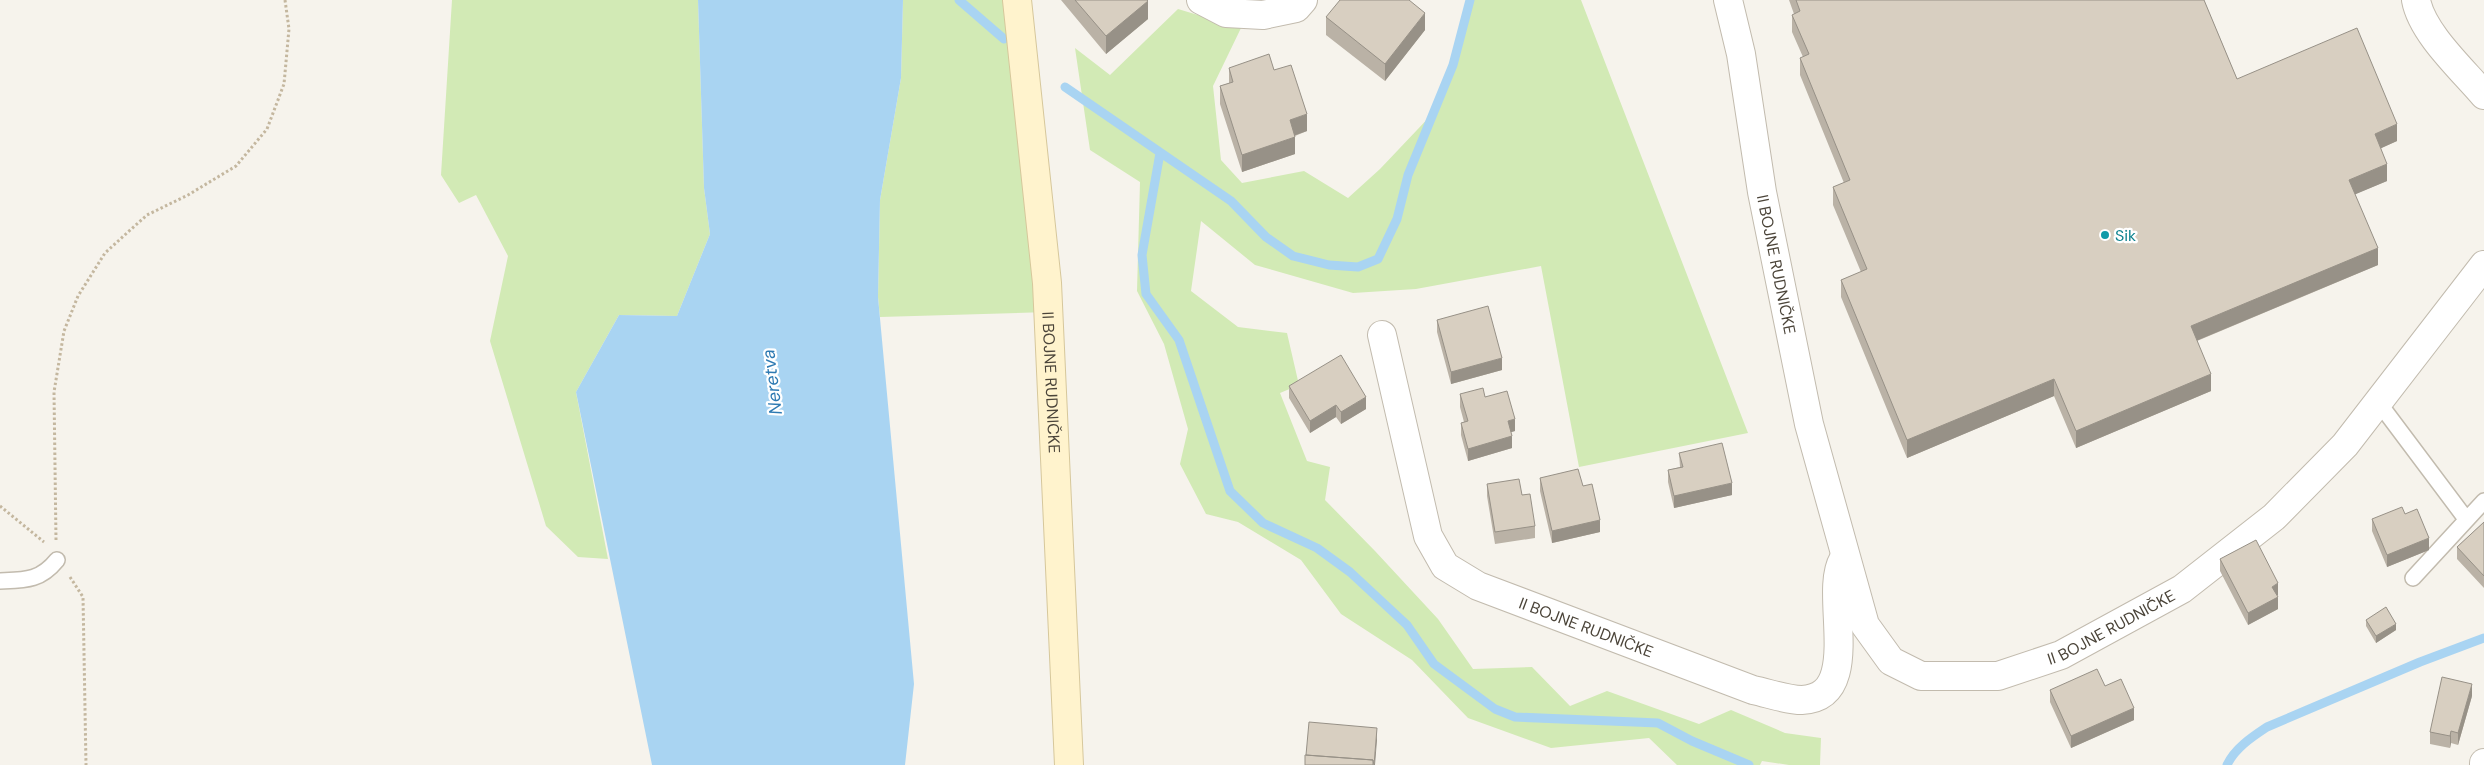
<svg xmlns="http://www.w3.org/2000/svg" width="2484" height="765" viewBox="0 0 2484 765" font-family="'DM Sans',sans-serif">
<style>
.green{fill:#d2eab5}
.water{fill:#a9d4f2}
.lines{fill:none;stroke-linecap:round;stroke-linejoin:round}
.stream{stroke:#a9d4f2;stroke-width:9}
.lane-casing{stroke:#c2bbae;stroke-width:18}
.street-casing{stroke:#c2bbae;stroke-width:30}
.secondary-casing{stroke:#d6c79b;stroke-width:30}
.path{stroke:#c4b79f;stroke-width:3;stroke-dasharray:2.5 2.5;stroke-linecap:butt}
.lane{stroke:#fff;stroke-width:15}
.street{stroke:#fff;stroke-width:28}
.secondary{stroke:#fff3cd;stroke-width:28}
.wall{fill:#bab2a6}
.shaded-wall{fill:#979187}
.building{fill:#d8cfc1;stroke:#979187}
.culture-dot{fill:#0f9aa8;stroke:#fff;stroke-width:2}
.labels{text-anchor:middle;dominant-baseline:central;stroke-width:4.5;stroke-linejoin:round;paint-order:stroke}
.culture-label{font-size:16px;fill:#0d838f;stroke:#fff;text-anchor:start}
.street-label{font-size:16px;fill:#4b4439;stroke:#fff}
.water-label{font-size:18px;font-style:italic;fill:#2e7ab2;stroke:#fff}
</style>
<rect width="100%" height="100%" fill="#f6f3ec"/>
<path class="green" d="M 452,0 L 698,0 L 704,188 L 710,234 L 677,316 L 619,315 L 576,392 L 608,559 L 578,557 L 546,526 L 490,341 L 508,256 L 476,195 L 459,203 L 441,175 Z
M 903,0 L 1017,0 L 1048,312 L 880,317 L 878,297 L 880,200 L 901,78 Z
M 1470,0 L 1581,0 L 1748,433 L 1579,467 L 1541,266 L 1416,289 L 1353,293 L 1255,265 L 1201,221 L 1191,291 L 1238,327 L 1287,333 L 1299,385 L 1280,393 L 1307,461 L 1330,467 L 1325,500 L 1375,551 L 1438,619 L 1473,669 L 1532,667 L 1570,706 L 1607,691 L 1699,724 L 1731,710 L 1785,733 L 1821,738 L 1820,765 L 1789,765 L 1762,761 L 1760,765 L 1677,765 L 1649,738 L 1551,748 L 1468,718 L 1412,660 L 1341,614 L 1301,560 L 1238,522 L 1206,514 L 1180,464 L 1188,429 L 1164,344 L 1137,291 L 1140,182 L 1090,150 L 1075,48 L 1110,75 L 1178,9 L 1241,28 L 1213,86 L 1221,160 L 1242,183 L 1304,171 L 1348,198 L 1380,169 L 1435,111 L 1453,65 Z"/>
<path class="water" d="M 698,0 L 903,0 L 901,78 L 880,200 L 878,297 L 914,684 L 905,765 L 652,765 L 576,392 L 619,315 L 677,316 L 710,234 L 704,188 Z"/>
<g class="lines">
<path class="stream" d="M 959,0 L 1004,39
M 1065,87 L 1231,201 L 1266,237 L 1293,256 L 1329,265 L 1358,267 L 1378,259 L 1397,219 L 1408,175 L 1453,65 L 1470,0
M 1160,153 L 1142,255 L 1146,294 L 1179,340 L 1230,491 L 1263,523 L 1317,548 L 1350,572 L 1407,625 L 1434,664 L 1495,709 L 1515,717 L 1658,723 L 1692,741 L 1749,765
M 2227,765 C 2235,748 2252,737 2267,727 L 2420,662 L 2484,638"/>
<defs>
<path id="lane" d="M 2379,403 L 2466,519
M 2413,578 L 2484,501
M 0,581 C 25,580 40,581 57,560"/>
<g id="street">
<path d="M 1201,0 L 1226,13 L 1263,15 L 1296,8 L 1303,0"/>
<path id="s1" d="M 1728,0 L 1741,54 L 1762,192 L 1809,424 L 1865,625 L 1891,661 L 1921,676 L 1998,676 L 2061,655 L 2182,589 L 2274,517 L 2345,445 L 2484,265"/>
<path d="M 2416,0 C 2422,33 2462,69 2484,95"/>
<path id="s2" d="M 1382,335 L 1428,536 L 1445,566 L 1478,586 L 1753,690 C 1768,693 1786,700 1802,700 C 1865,697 1823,594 1843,560"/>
<path d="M 2484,765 L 2484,763"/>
</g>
<g id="secondary">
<path id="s3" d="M 1017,0 L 1047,283 L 1069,765"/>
</g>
</defs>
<use href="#lane" class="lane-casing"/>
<use href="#street" class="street-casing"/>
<use href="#secondary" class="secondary-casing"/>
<path class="path" d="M 0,506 L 44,542
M 56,540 L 54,392 L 64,331 L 78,296 L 105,253 L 128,232 L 147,215 L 188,195 L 236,166 L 267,129 L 284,84 L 289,29 L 285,0
M 70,577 L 83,597 L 86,765"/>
<use href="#lane" class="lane"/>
<use href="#street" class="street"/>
<use href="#secondary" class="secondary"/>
</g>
<path class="wall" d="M 1061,0 L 1147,0 L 1148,19 L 1106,54 Z
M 1789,0 L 2204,0 L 2237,79 L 2397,141 L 2381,148 L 2387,181 L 2355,194 L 2378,265 L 2197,341 L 2211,391 L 2076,448 L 2054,396 L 1907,458 L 1841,297 L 1841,280 L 1861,272 L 1833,205 L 1833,187 L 1844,183 L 1800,75 L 1800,58 L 1803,57 L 1792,32 L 1792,15 L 1794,14 Z
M 1326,17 L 1425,30 L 1385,81 L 1326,35 Z
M 1229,68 L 1307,131 L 1295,136 L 1295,154 L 1242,172 L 1220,104 L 1220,86 L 1229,83 Z
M 1437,320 L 1502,370 L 1451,384 L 1437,332 Z
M 1289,386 L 1366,409 L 1341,424 L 1336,417 L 1310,433 L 1289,398 Z
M 1460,394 L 1485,397 L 1515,431 L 1511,432 L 1512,448 L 1468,461 L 1461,435 L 1461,423 L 1464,422 L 1460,407 Z
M 1679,453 L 1732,495 L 1674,508 L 1668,482 L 1668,470 L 1680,467 Z
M 1540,478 L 1583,486 L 1600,532 L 1552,543 L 1540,491 Z
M 1487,484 L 1522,495 L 1535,526 L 1535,538 L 1495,544 L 1487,496 Z
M 2405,514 L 2429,550 L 2387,567 L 2372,531 L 2372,519 Z
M 2484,522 L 2484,588 L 2457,559 L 2457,547 Z
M 2220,559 L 2278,595 L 2277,596 L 2278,609 L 2248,625 L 2220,571 Z
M 2366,620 L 2396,630 L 2376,643 L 2366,626 Z
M 2105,686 L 2134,720 L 2071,748 L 2050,702 L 2050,690 Z
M 2472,696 L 2458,745 L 2451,743 L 2450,748 L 2430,744 L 2430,732 Z"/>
<path class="shaded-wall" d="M 1148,1 L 1148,19 L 1106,54 L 1106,36 Z
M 1425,13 L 1425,30 L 1385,81 L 1385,64 Z
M 1307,114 L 1307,131 L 1290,137 L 1290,120 Z
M 2397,124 L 2397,141 L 2375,151 L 2375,134 Z
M 1295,137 L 1295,154 L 1242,172 L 1242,155 Z
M 2387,164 L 2387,181 L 2349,197 L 2349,180 Z
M 2378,248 L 2378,265 L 2191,343 L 2191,326 Z
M 1502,358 L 1502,370 L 1451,384 L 1451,372 Z
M 2211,374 L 2211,391 L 2076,448 L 2076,431 Z
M 2054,379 L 2054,396 L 1907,458 L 1907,440 Z
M 1366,397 L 1366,409 L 1341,424 L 1341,412 Z
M 1336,405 L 1336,417 L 1310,433 L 1310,421 Z
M 1515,419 L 1515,431 L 1508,433 L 1508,421 Z
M 1512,436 L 1512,448 L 1468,461 L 1468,449 Z
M 1732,483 L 1732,495 L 1674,508 L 1674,496 Z
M 1600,520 L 1600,532 L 1552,543 L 1552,531 Z
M 2429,538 L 2429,550 L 2387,567 L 2387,555 Z
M 2278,583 L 2278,595 L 2272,599 L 2272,587 Z
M 2278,597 L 2278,609 L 2248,625 L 2248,613 Z
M 2396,624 L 2396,630 L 2376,643 L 2376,636 Z
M 2472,684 L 2472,696 L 2458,745 L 2458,733 Z
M 2134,708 L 2134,720 L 2071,748 L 2071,736 Z
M 1377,728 L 1377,740 L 1375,765 L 1374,765 Z
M 2451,731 L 2451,743 L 2450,748 L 2450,736 Z"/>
<path class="building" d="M 1075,0 L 1147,0 L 1148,1 L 1106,36 Z
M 1340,0 L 1409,0 L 1425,13 L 1385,64 L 1326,17 Z
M 1796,0 L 2204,0 L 2237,79 L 2357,28 L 2397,124 L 2375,134 L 2387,164 L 2349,180 L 2378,248 L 2191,326 L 2211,374 L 2076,431 L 2054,379 L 1907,440 L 1841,280 L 1867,269 L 1833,187 L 1850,180 L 1800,58 L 1809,54 L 1792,15 L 1800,11 Z
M 1269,54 L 1274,70 L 1291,65 L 1307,114 L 1290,120 L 1295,137 L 1242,155 L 1220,86 L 1233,82 L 1229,68 Z
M 1488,306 L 1502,358 L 1451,372 L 1437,320 Z
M 1341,355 L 1366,397 L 1341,412 L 1336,405 L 1310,421 L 1289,386 Z
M 1483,388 L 1485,397 L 1507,391 L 1515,419 L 1508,421 L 1512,436 L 1468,449 L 1461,423 L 1468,421 L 1460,394 Z
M 1722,443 L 1732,483 L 1674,496 L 1668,470 L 1683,467 L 1679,453 Z
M 1578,469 L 1583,486 L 1592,484 L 1600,520 L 1552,531 L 1540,478 Z
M 1519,479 L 1522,495 L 1530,494 L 1535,526 L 1495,532 L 1487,484 Z
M 2402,507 L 2405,514 L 2417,509 L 2429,538 L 2387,555 L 2372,519 Z
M 2484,522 L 2484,576 L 2457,547 Z
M 2256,540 L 2278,583 L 2272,587 L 2278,597 L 2248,613 L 2220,559 Z
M 2386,607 L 2396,624 L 2376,636 L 2366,620 Z
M 2097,669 L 2105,686 L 2121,679 L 2134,708 L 2071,736 L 2050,690 Z
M 2442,677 L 2472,684 L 2458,733 L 2451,731 L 2450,736 L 2430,732 Z
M 1309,722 L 1377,728 L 1374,765 L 1373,760 L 1306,755 Z
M 1305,755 L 1373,760 L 1373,765 L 1305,765 Z"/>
<circle class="culture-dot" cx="2105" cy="235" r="5"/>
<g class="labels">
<g class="culture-label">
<text x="2115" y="235">Sik</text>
</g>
<g class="street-label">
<text stroke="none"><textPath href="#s1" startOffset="269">II BOJNE RUDNIČKE</textPath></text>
<text stroke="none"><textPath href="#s3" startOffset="384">II BOJNE RUDNIČKE</textPath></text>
<text stroke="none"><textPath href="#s1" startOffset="919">II BOJNE RUDNIČKE</textPath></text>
<text stroke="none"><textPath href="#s2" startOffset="395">II BOJNE RUDNIČKE</textPath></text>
</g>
<g class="water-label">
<text transform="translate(772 382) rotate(-97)">Neretva</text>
</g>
</g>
</svg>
